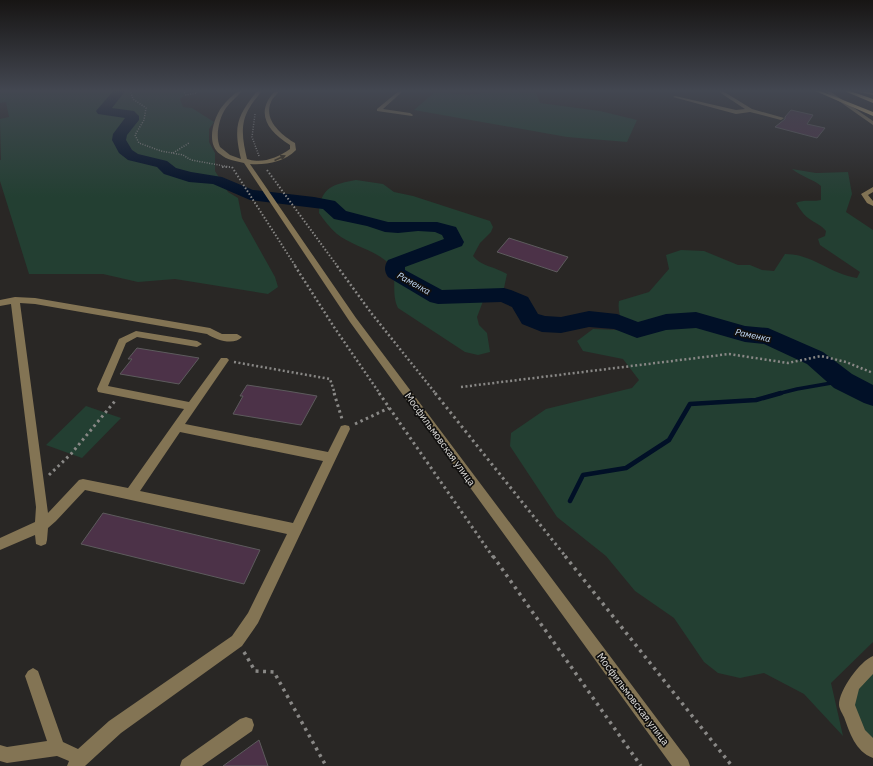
<svg xmlns="http://www.w3.org/2000/svg" width="873" height="766" viewBox="0 0 873 766" font-family="'IBM Plex Sans',sans-serif">
<style>
.green{fill:#233f32}
.lines{fill:none;stroke-linecap:round;stroke-linejoin:round}
.stream-far1{stroke:#011027;stroke-width:3.5}
.stream{stroke:#011027;stroke-width:4.5}
.river{fill:#011027;fill-rule:evenodd}
.building{fill:#4c3248;stroke:#5d5b5d}
.path-far4{stroke:#898886;stroke-width:1.5;stroke-dasharray:1 1.5;stroke-linecap:butt}
.path-far3{stroke:#898886;stroke-width:2;stroke-dasharray:1.5 2;stroke-linecap:butt}
.path-far2{stroke:#898886;stroke-width:2.5;stroke-dasharray:2 2.5;stroke-linecap:butt}
.path-far1{stroke:#898886;stroke-width:3;stroke-dasharray:2.5 3.5;stroke-linecap:butt}
.path{stroke:#898886;stroke-width:3.5;stroke-dasharray:3 4.5;stroke-linecap:butt}
.minor{fill:#837454;fill-rule:evenodd}
.major{fill:#e1c17c;fill-rule:evenodd}
.oneway{fill:#393327}
.labels{text-anchor:middle;dominant-baseline:central;stroke-width:3.5;stroke-linejoin:round;paint-order:stroke}
.far-water-label{font-size:9px;font-style:italic;fill:#c8e0fe;stroke:#11100f}
.street-label{font-size:10px;fill:#e1e0de;stroke:#11100f}
</style>
<rect width="100%" height="100%" fill="#292725"/>
<path class="green" d="M 0,90 L 190,90 L 180,99 L 183,107 L 192,108 L 214,122 L 209,129 L 209,142 L 215,153 L 215,171 L 228,192 L 238,198 L 242,218 L 275,277 L 278,287 L 268,294 L 175,279 L 138,282 L 103,274 L 29,274 L 0,181 L 0,160 L 1,160 L 0,119 L 9,117 L 6,102 L 0,103 Z
M 499,91 L 536,93 L 540,103 L 600,111 L 637,120 L 627,142 L 567,137 L 414,110 L 435,92 L 468,95 Z
M 792,169 L 816,173 L 848,172 L 852,194 L 846,212 L 873,230 L 873,642 L 831,683 L 843,736 L 804,694 L 764,673 L 740,678 L 718,673 L 704,662 L 674,618 L 635,591 L 606,556 L 557,517 L 510,446 L 511,433 L 546,409 L 632,388 L 639,380 L 623,359 L 583,351 L 577,341 L 593,329 L 620,330 C 623,319 617,312 619,301 L 649,292 L 669,269 L 666,255 L 681,250 L 704,251 L 738,265 L 750,265 L 762,270 L 774,271 L 785,254 C 813,254 830,274 857,278 L 860,272 L 820,245 L 818,239 L 825,236 L 826,231 C 821,225 817,224 811,220 C 804,216 800,209 796,203 C 804,199 812,202 821,200 L 821,186 C 813,179 802,177 792,169 Z
M 356,180 L 383,184 L 394,192 L 413,196 L 490,221 L 493,227 L 491,232 L 480,243 L 473,256 C 480,266 496,267 507,274 L 504,288 L 485,296 L 477,317 L 479,325 L 487,333 L 490,352 L 478,355 L 465,352 L 398,308 C 391,294 397,278 392,268 C 383,252 351,246 337,234 C 330,228 324,220 319,213 C 320,187 334,184 356,180 Z
M 86,406 L 121,418 L 82,458 L 46,445 Z
M 873,663 L 873,745 L 847,705 Z"/>
<g class="lines">
<path class="stream-far1" d="M 777,394 L 797,389 L 843,381"/>
<path class="stream" d="M 570,501 L 583,475 L 626,468 L 669,440 L 690,404 L 756,400 L 781,393"/>
<path class="river" d="M 114,90 L 126,90 L 112,108 L 134,111 L 139,116 L 139,120 L 127,135 L 126,140 L 132,150 L 138,154 L 167,161 L 176,168 L 191,172 L 222,177 L 253,190 L 314,197 L 335,201 L 346,211 L 388,222 L 437,222 L 456,227 L 464,242 L 462,246 L 405,267 L 405,270 L 442,290 L 504,288 L 511,290 L 528,297 L 538,314 L 545,316 L 561,317 L 589,311 L 617,314 L 638,322 L 666,314 L 696,312 L 745,326 L 768,328 L 823,352 L 852,374 L 873,385 L 873,406 L 864,403 L 834,388 L 807,364 L 764,344 L 745,342 L 696,328 L 666,330 L 637,338 L 614,329 L 589,327 L 561,333 L 542,332 L 522,324 L 512,307 L 501,302 L 438,304 L 430,302 L 388,277 C 384,271 384,266 388,260 L 444,239 L 442,235 L 435,232 L 418,231 L 398,233 L 385,232 L 367,226 L 334,219 L 323,209 L 250,200 L 213,184 L 189,182 L 164,174 L 157,167 L 128,160 L 119,153 L 112,140 L 113,134 L 125,118 L 98,114 L 96,111 Z"/>
</g>
<path class="building" d="M 791,110 L 813,115 L 807,124 L 825,128 L 817,138 L 775,127 L 785,119 L 785,117 Z
M 509,238 L 568,257 L 557,272 L 497,252 Z
M 137,348 L 199,358 L 179,384 L 120,374 L 132,359 L 128,359 Z
M 247,385 L 287,391 L 317,396 L 301,425 L 233,414 L 243,396 L 240,396 Z
M 103,513 L 260,550 L 244,584 L 81,544 Z
M 259,740 L 268,766 L 223,766 Z"/>
<g class="lines">
<path class="path-far4" d="M 130,90 L 133,99 L 146,108 L 144,120 L 135,135 L 139,143 L 161,151 L 183,155 L 191,160 L 230,167
M 183,90 L 186,95 L 197,93 L 196,90
M 255,114 L 252,137 L 259,156
M 173,153 L 189,143"/>
<path class="path-far3" d="M 222,167 L 230,167
M 232,167 L 296,267
M 267,170 L 338,267"/>
<path class="path-far2" d="M 295,266 L 334,327 L 380,394
M 337,266 L 372,314 L 436,394
M 234,362 L 330,379 L 335,394
M 461,387 L 729,354 L 788,363 L 821,356 L 846,362 L 873,373"/>
<path class="path-far1" d="M 334,393 L 342,419
M 379,393 L 493,557
M 435,393 L 566,557
M 355,424 L 389,408
M 49,475 L 71,454 L 115,401"/>
<path class="path" d="M 493,556 L 641,766
M 565,556 L 732,766
M 244,652 L 255,671 L 274,672 L 326,766"/>
<path class="minor" d="M 239,90 L 243,90 C 238,96 231,101 226,108 C 219,118 215,136 220,147 L 230,155 L 241,159 C 233,125 237,116 258,90 L 262,90 C 259,96 253,101 250,107 C 239,124 243,141 247,159 C 262,164 277,158 290,149 L 290,145 C 267,131 254,112 276,90 L 280,90 C 278,94 273,97 271,102 C 263,120 282,135 295,143 L 296,150 C 284,162 267,165 250,164 L 356,318 L 688,760 L 690,766 L 672,766 L 350,322 L 244,163 C 235,161 227,160 220,154 C 206,144 213,120 221,108 C 226,101 233,95 239,90 Z
M 400,90 L 404,90 L 383,109 L 410,113 L 413,115 L 412,116 L 377,111 L 377,109 Z
M 716,90 L 721,90 L 752,109 L 784,118 L 781,120 L 750,112 L 736,114 L 673,97 L 675,96 L 736,110 L 745,109 Z
M 823,90 L 828,90 L 873,121 L 873,125 Z
M 854,90 L 873,93 L 873,95 L 854,91 Z
M 873,187 L 873,192 L 868,195 L 873,201 L 873,206 L 867,203 L 861,194 Z
M 15,297 L 35,298 L 210,328 L 222,334 L 237,334 L 242,337 C 234,346 216,340 207,334 L 35,304 L 20,303 L 48,513 L 79,480 L 83,479 L 128,488 L 184,409 L 98,392 L 97,389 L 119,339 L 136,331 L 197,341 L 202,344 L 197,347 L 137,337 L 126,343 L 108,386 L 189,402 L 221,358 L 227,358 L 229,360 L 185,424 L 328,452 L 341,426 L 345,425 L 349,426 L 350,429 L 258,623 L 242,646 L 121,733 L 85,766 L 67,766 L 69,761 L 57,756 L 7,763 L 0,761 L 0,745 L 7,747 L 47,741 L 25,676 L 28,671 L 33,668 L 38,671 L 63,742 L 78,749 L 109,721 L 232,636 L 248,613 L 287,534 L 85,490 L 56,521 L 48,528 L 47,540 L 46,544 L 41,546 L 36,544 L 35,535 L 0,550 L 0,538 L 35,522 L 36,507 L 11,304 L 0,306 L 0,300 ZM 180,432 L 323,461 L 293,523 L 140,491 Z
M 873,656 L 873,674 L 859,689 L 855,705 L 865,730 L 873,738 L 873,758 C 855,751 850,733 844,717 C 842,713 839,708 839,705 C 839,690 860,661 873,656 Z
M 246,717 L 252,719 L 254,725 L 252,731 L 202,766 L 180,766 L 182,760 L 240,719 Z"/>
<path class="major" d="M 813,90 L 818,90 L 873,112 L 873,116 Z
M 842,90 L 847,90 L 873,99 L 873,103 Z"/>
</g>
<defs><path id="oneway-solid" d="M-6-.8H1V-3.2L6.5 0L1 3.2V.8H-6Z"/></defs>
<use class="oneway" href="#oneway-solid" transform="translate(280 158) rotate(-24)"/>
<linearGradient id="sky" x2="0" y2="1"><stop stop-color="#171514"/><stop offset="0.46" stop-color="#434751"/><stop offset="1" stop-color="#434751" stop-opacity="0"/></linearGradient>
<rect width="873" height="197" fill="url(#sky)"/>
<g class="labels">
<g class="far-water-label">
<text transform="translate(414 283) rotate(29)">Раменка</text>
<text transform="translate(753 335) rotate(12)">Раменка</text>
</g>
<g class="street-label">
<text transform="translate(440 439) rotate(54)">Мосфильмовская улица</text>
<text transform="translate(633 699) rotate(53)">Мосфильмовская улица</text>
</g>
</g>
</svg>
